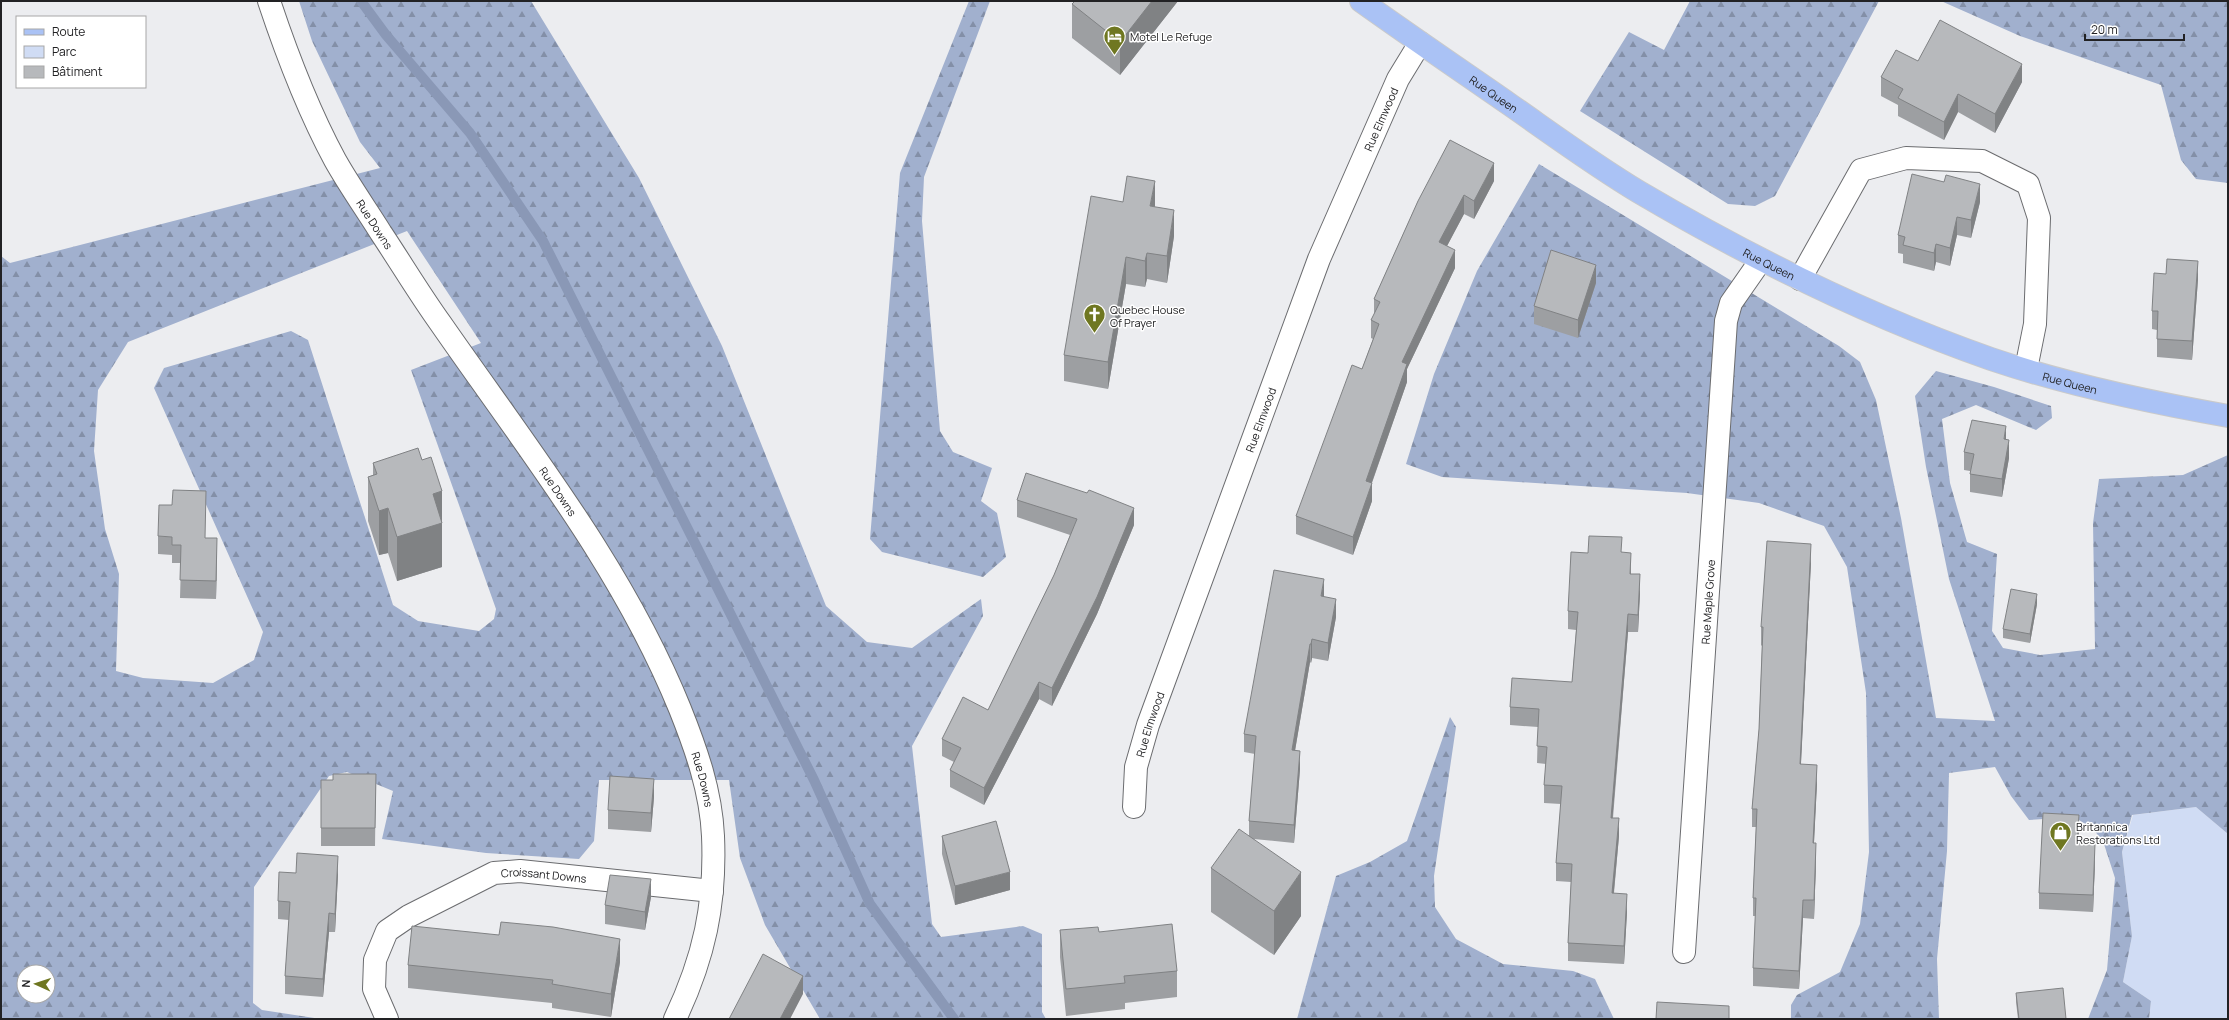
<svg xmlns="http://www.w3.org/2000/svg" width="2229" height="1020" viewBox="0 0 2229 1020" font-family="Manrope,sans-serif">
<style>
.green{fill:#d0dcf4}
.forest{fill:url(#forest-firs);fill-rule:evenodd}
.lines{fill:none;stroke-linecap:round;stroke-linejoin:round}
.stream{stroke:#8a98b6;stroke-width:10}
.minor-casing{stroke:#6b6c6f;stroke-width:24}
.major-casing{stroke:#cacaca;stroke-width:24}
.minor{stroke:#fff;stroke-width:22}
.major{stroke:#aac2f5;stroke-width:22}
.wall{fill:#9d9fa2}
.shaded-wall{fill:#808284}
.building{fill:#b7b9bc;stroke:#808284}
.labels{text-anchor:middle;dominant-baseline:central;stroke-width:3;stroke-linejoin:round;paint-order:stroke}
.poi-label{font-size:11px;fill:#222224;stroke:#fff;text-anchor:start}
.street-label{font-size:11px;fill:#222224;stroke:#fff}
</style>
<defs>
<pattern id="forest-firs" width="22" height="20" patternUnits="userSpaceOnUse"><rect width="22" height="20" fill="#a1b0ce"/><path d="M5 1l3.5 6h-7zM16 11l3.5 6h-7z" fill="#838fa7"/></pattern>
</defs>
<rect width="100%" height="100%" fill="#ecedf0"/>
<path class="green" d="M 2196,807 L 2228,834 L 2228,1019 L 2149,1019 L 2151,1001 L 2123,982 L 2132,936 L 2122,852 L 2133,815 Z"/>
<path class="forest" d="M 299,1 L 531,1 L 639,178 L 722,346 L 826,606 L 867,642 L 912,648 L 981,599 L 983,616 L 912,746 L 932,924 L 941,937 L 1023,926 L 1042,934 L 1042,1012 L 1046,1019 L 820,1019 L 765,925 L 740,858 L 729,780 L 599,780 L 594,841 L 579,859 L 486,853 L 382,839 L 393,791 L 347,772 L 329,776 L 254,887 L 253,1003 L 262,1010 L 321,1019 L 1,1019 L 1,256 L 10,263 L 380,168 L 360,142 L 312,41 ZM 407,231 L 481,343 L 411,370 L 496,609 L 494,619 L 479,631 L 418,621 L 393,605 L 308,340 L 291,331 L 164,368 L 154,388 L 263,632 L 254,660 L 213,683 L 143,678 L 116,671 L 119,574 L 105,529 L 94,451 L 98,390 L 128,342 ZM 24,972 L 48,972 L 48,996 L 24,996 Z
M 969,1 L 990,1 L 924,177 L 922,221 L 940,431 L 953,452 L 992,468 L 981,501 L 997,513 L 1006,557 L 983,577 L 882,552 L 870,539 L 900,173 Z
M 1690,1 L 1879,1 L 1775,196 L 1755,206 L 1728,204 L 1580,111 L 1629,32 L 1664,50 Z
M 1941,1 L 2228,1 L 2228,183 L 2196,179 L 2181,160 L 2161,85 L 2020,36 Z
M 1539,164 L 1839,346 L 1860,362 L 1876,400 L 1901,518 L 1936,718 L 1995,721 L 1949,579 L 1926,467 L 1915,396 L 1936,371 L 1994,387 L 2051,406 L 2052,418 L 2036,430 L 1976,405 L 1942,419 L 1950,483 L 1967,542 L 1997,554 L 1992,631 L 2003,648 L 2040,655 L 2095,649 L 2093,523 L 2099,479 L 2183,475 L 2228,455 L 2228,834 L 2196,807 L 2132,815 L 2122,852 L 2132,936 L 2123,982 L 2151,1001 L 2149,1019 L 2088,1019 L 2107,970 L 2115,878 L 2103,841 L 2092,828 L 2074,817 L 2029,820 L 2011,796 L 1995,767 L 1949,773 L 1947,851 L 1937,959 L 1939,1019 L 1791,1019 L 1791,1005 L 1797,995 L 1840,972 L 1860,924 L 1869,852 L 1866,693 L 1847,567 L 1824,526 L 1759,503 L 1687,493 L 1442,477 L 1406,464 L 1434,374 L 1477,271 Z
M 1450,717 L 1456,727 L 1434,876 L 1435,907 L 1456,939 L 1503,964 L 1573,971 L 1595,979 L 1614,1019 L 1297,1019 L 1336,876 L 1370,862 L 1407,841 Z"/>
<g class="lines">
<path class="stream" d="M 361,1 L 386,35 L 470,133 L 543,241 L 814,780 L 870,904 L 954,1019"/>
<defs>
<g id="minor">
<path id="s1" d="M 269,1 C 287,55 308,110 335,160 C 349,185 366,209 381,233 C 401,263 420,295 441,324 C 527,448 623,568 680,709 C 696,749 711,791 713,836 C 716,904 704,958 675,1019"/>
<path d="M 1800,279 L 1861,170 L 1906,158 L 1982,161 L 2028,184 L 2039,218 L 2035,324 L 2026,369"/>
<path id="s2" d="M 1134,807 L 1136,767 L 1148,725 L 1319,259 L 1398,79 L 1420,43"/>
<path id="s3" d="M 1684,952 L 1726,321 L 1731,303 L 1761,260"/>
<path id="s4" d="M 387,1019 L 374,989 L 375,960 L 387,931 L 409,916 L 494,873 L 520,871 L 712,891"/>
</g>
<g id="major">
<path id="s5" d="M 1361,1 C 1410,36 1460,70 1509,104 C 1552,134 1594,165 1639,192 C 1751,258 1868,316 1991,359 C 2068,385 2148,402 2228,416"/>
</g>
</defs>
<use href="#minor" class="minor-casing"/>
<use href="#major" class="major-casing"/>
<use href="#minor" class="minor"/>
<use href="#major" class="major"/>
</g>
<path class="wall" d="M 1178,1 L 1120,75 L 1072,38 L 1072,4 Z
M 1918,61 L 2022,82 L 1995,133 L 1958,112 L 1944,140 L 1898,116 L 1898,105 L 1881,96 L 1881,77 Z
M 1494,181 L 1474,219 L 1464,214 L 1447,246 L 1455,268 L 1407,369 L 1407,382 L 1372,483 L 1372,501 L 1353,555 L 1296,534 L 1296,516 L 1362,369 L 1373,339 L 1371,338 L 1371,320 L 1374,315 L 1374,299 L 1418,201 Z
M 1980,202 L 1971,238 L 1957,235 L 1950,266 L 1936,262 L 1934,271 L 1903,263 L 1903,254 L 1898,253 L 1898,235 Z
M 1155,207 L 1174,236 L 1167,283 L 1147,279 L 1145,287 L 1126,284 L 1108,389 L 1064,381 L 1064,355 Z
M 2198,279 L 2192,360 L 2157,357 L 2157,330 L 2152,329 L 2152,311 Z
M 1596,283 L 1578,338 L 1534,324 L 1534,306 Z
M 2006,439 L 2009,458 L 2002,497 L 1970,492 L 1970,471 L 1964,470 L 1964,452 Z
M 422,460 L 442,491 L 442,567 L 397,581 L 388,553 L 379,555 L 368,521 L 368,477 L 373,475 L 373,463 Z
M 1017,500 L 1134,525 L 1097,614 L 1052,706 L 1039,699 L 984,805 L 950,787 L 950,770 L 954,762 L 942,756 L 942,739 L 988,710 L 1054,575 L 1070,535 L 1017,517 Z
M 158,536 L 205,538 L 217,556 L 216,599 L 180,598 L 181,563 L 172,563 L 172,555 L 158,554 Z
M 1622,552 L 1631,574 L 1640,592 L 1638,632 L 1628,632 L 1613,818 L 1619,836 L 1614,893 L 1627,912 L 1624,964 L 1568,961 L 1568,943 L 1571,882 L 1556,881 L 1556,863 L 1561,804 L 1544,803 L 1544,785 L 1546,764 L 1537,763 L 1538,727 L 1510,725 L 1510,707 L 1572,682 L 1576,630 L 1568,629 L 1568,611 L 1588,553 Z
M 1811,562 L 1801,764 L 1817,783 L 1814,843 L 1816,862 L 1814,919 L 1803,918 L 1799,989 L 1753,986 L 1753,968 L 1756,916 L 1753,916 L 1753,898 L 1756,827 L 1752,827 L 1752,809 L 1759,729 L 1762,646 L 1761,645 L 1761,627 Z
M 1324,597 L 1336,617 L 1328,661 L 1312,658 L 1311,663 L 1310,662 L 1295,751 L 1300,769 L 1294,843 L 1254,839 L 1301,916 L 1274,955 L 1211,912 L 1211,868 L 1249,836 L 1249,821 L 1255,754 L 1244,752 L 1244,734 Z
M 2037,604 L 2030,643 L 2003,638 L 2003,629 Z
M 376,774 L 375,846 L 321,846 L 321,780 L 333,780 Z
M 654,797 L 651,832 L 608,829 L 608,810 Z
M 2079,831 L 2078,843 L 2095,861 L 2093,912 L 2039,909 L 2039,893 Z
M 942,836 L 1010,890 L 955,905 L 942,854 Z
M 296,873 L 338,874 L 335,932 L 329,932 L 323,997 L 285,994 L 285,976 L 289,920 L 278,919 L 278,901 Z
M 651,897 L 645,930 L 605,924 L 605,905 Z
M 1060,930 L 1099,932 L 1177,971 L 1177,997 L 1125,1003 L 1125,1009 L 1066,1016 L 1060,957 Z
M 620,962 L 611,1017 L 552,1008 L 552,1003 L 408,988 L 408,965 Z
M 2016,993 L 2066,1019 L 2018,1019 L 2016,1002 Z"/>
<path class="shaded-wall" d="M 1152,1 L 1178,1 L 1120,75 L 1120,42 Z
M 2022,64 L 2022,82 L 1995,133 L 1995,114 Z
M 1958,94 L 1958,112 L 1944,140 L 1944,122 Z
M 1494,163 L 1494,181 L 1474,219 L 1474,201 Z
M 1155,181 L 1155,207 L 1150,206 Z
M 1980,184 L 1980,202 L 1971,238 L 1971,220 Z
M 1464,195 L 1464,214 L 1439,261 L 1439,242 Z
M 1174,210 L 1174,236 L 1167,283 L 1167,256 Z
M 1957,217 L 1957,235 L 1950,266 L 1950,248 Z
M 1936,244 L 1936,262 L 1934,271 L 1934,253 Z
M 1455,250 L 1455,268 L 1407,369 L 1407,382 L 1366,499 L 1366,481 L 1402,362 Z
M 1147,253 L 1147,279 L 1145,287 L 1145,261 Z
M 1126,257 L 1126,284 L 1108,389 L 1108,362 Z
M 2198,261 L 2198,279 L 2192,360 L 2192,341 Z
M 1596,265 L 1596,283 L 1578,338 L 1578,320 Z
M 2006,426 L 2006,444 L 2004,439 Z
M 2009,440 L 2009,458 L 2002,497 L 2002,479 Z
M 1372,483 L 1372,501 L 1353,555 L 1353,537 Z
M 442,491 L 442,567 L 397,581 L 397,537 L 433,494 Z
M 388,508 L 388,553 L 379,555 L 379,511 Z
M 1134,508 L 1134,525 L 1097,614 L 1052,706 L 1052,688 Z
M 217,538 L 217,556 L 216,599 L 216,581 Z
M 1811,544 L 1811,562 L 1800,782 L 1800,764 Z
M 1631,553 L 1631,570 L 1630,592 L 1630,574 Z
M 1640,574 L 1640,592 L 1638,632 L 1638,615 Z
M 1324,579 L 1324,598 L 1321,596 Z
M 2037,594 L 2037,604 L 2030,643 L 2030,634 Z
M 1336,599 L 1336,617 L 1328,661 L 1328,643 Z
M 1628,614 L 1628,632 L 1611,835 L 1611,818 Z
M 1312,639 L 1312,658 L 1311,663 L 1311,644 Z
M 1310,644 L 1310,662 L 1292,768 L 1292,750 Z
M 1039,682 L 1039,699 L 984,805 L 984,788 Z
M 1300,751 L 1300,769 L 1294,843 L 1294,825 Z
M 1817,765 L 1817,783 L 1813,861 L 1813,843 Z
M 654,779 L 654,797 L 651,832 L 651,813 Z
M 2079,815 L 2079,831 L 2077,860 L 2077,843 Z
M 1619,818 L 1619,836 L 1612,911 L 1612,893 Z
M 1816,843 L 1816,862 L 1814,919 L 1814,900 Z
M 2095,844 L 2095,861 L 2093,912 L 2093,895 Z
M 338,856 L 338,874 L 335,932 L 335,914 Z
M 1010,872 L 1010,890 L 955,905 L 955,886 Z
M 1301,872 L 1301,916 L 1274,955 L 1274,911 Z
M 651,879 L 651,897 L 645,930 L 645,912 Z
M 1627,894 L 1627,912 L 1624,964 L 1624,946 Z
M 1803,900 L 1803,918 L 1799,989 L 1799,971 Z
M 329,913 L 329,932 L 323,997 L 323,979 Z
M 620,939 L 620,962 L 611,1017 L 611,994 Z
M 803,976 L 803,994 L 790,1019 L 780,1019 Z"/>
<path class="building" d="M 1075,1 L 1152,1 L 1120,42 L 1072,4 Z
M 1940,20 L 2022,64 L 1995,114 L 1958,94 L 1944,122 L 1898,98 L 1903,89 L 1881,77 L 1896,50 L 1918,61 Z
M 1450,140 L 1494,163 L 1474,201 L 1464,195 L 1439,242 L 1455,250 L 1402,362 L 1407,364 L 1366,481 L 1372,483 L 1353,537 L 1296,516 L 1352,365 L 1362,369 L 1379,324 L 1371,320 L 1380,302 L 1374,299 L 1418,201 Z
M 1912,174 L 1944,182 L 1946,175 L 1980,184 L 1971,220 L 1957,217 L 1950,248 L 1936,244 L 1934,253 L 1903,245 L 1905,237 L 1898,235 Z
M 1127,176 L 1155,181 L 1150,206 L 1174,210 L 1167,256 L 1147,253 L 1145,261 L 1126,257 L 1108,362 L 1064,355 L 1091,196 L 1123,202 Z
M 1551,250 L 1596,265 L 1578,320 L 1534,306 Z
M 2167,259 L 2198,261 L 2192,341 L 2157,339 L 2158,311 L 2152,311 L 2154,273 L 2166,274 Z
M 1972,420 L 2006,426 L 2004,439 L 2009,440 L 2002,479 L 1970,474 L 1974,454 L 1964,452 Z
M 418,448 L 422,460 L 431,457 L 442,491 L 433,494 L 442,523 L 397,537 L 388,508 L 379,511 L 368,477 L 377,474 L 373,463 Z
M 1026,473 L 1087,493 L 1089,490 L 1134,508 L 1097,597 L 1052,688 L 1039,682 L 984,788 L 950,770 L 961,748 L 942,739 L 963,697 L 988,710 L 1054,575 L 1077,519 L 1017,500 Z
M 173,490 L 206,491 L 205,538 L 217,538 L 216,581 L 180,580 L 181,545 L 172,545 L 172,537 L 158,536 L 159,505 L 172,505 Z
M 1589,536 L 1622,537 L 1621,552 L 1631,553 L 1630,574 L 1640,574 L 1638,615 L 1628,614 L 1611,818 L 1619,818 L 1612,893 L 1627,894 L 1624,946 L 1568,943 L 1572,864 L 1556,863 L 1562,786 L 1544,785 L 1547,747 L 1537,746 L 1539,709 L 1510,707 L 1512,678 L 1572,682 L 1578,612 L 1568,611 L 1571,552 L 1588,553 Z
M 1767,541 L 1811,544 L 1800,764 L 1817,765 L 1813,843 L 1816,843 L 1814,900 L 1803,900 L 1799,971 L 1753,968 L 1756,898 L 1753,898 L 1757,809 L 1752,809 L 1759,729 L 1763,627 L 1761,627 Z
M 1274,570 L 1324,579 L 1321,596 L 1336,599 L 1328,643 L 1312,639 L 1311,644 L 1310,644 L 1292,750 L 1300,751 L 1294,825 L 1249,821 L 1256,736 L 1244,734 Z
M 2011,589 L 2037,594 L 2030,634 L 2003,629 Z
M 333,774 L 376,774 L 375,828 L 321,828 L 321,780 L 333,780 Z
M 610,776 L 654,779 L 651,813 L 608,810 Z
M 2043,813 L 2079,815 L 2077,843 L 2095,844 L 2093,895 L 2039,893 Z
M 996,821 L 1010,872 L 955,886 L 942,836 Z
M 1239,829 L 1301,872 L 1274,911 L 1211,868 Z
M 297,853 L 338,856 L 335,914 L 329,913 L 323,979 L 285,976 L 290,902 L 278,901 L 279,872 L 296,873 Z
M 610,875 L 651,879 L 645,912 L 605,905 Z
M 501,922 L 553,927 L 620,939 L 611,994 L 552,984 L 553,980 L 408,965 L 412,926 L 499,935 Z
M 1172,924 L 1177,971 L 1124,976 L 1125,983 L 1066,989 L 1060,930 L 1098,927 L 1099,932 Z
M 763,954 L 803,976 L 780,1019 L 729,1019 Z
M 2063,988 L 2066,1019 L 2019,1019 L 2016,993 Z
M 1657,1002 L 1729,1006 L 1729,1019 L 1656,1019 Z"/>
<defs>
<symbol id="hotel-pin" viewBox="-11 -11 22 30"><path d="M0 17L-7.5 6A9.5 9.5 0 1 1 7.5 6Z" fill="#6f7721" stroke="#fff"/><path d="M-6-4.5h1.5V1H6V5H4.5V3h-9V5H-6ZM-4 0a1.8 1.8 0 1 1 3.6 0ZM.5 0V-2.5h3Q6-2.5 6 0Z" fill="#fff"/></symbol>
<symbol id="church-pin" viewBox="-11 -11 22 30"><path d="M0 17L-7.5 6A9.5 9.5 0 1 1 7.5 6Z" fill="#6f7721" stroke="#fff"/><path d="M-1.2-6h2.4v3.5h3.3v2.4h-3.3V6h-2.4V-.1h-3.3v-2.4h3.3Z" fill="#fff"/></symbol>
<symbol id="shop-pin" viewBox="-11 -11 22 30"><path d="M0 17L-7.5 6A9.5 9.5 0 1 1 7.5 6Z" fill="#6f7721" stroke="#fff"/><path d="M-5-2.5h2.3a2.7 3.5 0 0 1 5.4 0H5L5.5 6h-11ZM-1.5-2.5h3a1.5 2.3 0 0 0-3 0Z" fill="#fff"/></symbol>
</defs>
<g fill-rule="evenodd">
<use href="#hotel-pin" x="1102" y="24" width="25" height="34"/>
<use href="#church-pin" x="1082" y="302" width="25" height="34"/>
<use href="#shop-pin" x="2048" y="820" width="25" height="34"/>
</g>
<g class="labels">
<g class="poi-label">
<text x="1130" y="36">Motel Le Refuge</text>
<text x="1110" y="309">Quebec House<tspan x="1110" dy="13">Of Prayer</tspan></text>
<text x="2076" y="826">Britannica<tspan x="2076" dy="13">Restorations Ltd</tspan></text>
</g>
<g class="street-label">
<text stroke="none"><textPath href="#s5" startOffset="162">Rue Queen</textPath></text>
<text stroke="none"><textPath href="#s2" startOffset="733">Rue Elmwood</textPath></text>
<text stroke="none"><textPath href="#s1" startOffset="248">Rue Downs</textPath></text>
<text stroke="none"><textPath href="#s5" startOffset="486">Rue Queen</textPath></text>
<text stroke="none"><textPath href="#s5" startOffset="810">Rue Queen</textPath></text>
<text stroke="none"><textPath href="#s2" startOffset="409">Rue Elmwood</textPath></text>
<text stroke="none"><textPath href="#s1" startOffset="572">Rue Downs</textPath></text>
<text stroke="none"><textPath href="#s3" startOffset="351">Rue Maple Grove</textPath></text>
<text stroke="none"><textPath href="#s2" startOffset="85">Rue Elmwood</textPath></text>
<text stroke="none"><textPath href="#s1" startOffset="896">Rue Downs</textPath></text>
<text stroke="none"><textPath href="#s4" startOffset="265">Croissant Downs</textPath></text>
</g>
</g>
<rect width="2229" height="1020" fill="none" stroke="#222224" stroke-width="4"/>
<rect x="16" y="16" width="130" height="72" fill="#ffffff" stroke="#a7a7a7"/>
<rect x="24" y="29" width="20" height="6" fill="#aac2f5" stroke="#a7a7a7"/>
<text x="52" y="36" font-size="12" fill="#222224">Route</text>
<rect x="24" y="46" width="20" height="12" fill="#d0dcf4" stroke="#a7a7a7"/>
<text x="52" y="56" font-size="12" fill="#222224">Parc</text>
<rect x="24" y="66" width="20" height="12" fill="#b7b9bc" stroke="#a7a7a7"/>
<text x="52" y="76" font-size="12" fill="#222224">Bâtiment</text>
<g transform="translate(36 984) rotate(273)"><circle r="19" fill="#ffffff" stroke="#a7a7a7"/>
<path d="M0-3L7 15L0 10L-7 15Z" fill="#6f7721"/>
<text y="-6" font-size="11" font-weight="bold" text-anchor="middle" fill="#222224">N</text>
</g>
<path d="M2085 34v6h99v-6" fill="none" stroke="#222224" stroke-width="2"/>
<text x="2091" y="34" font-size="12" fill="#222224" stroke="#ffffff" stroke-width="3" paint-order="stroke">20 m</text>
</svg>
